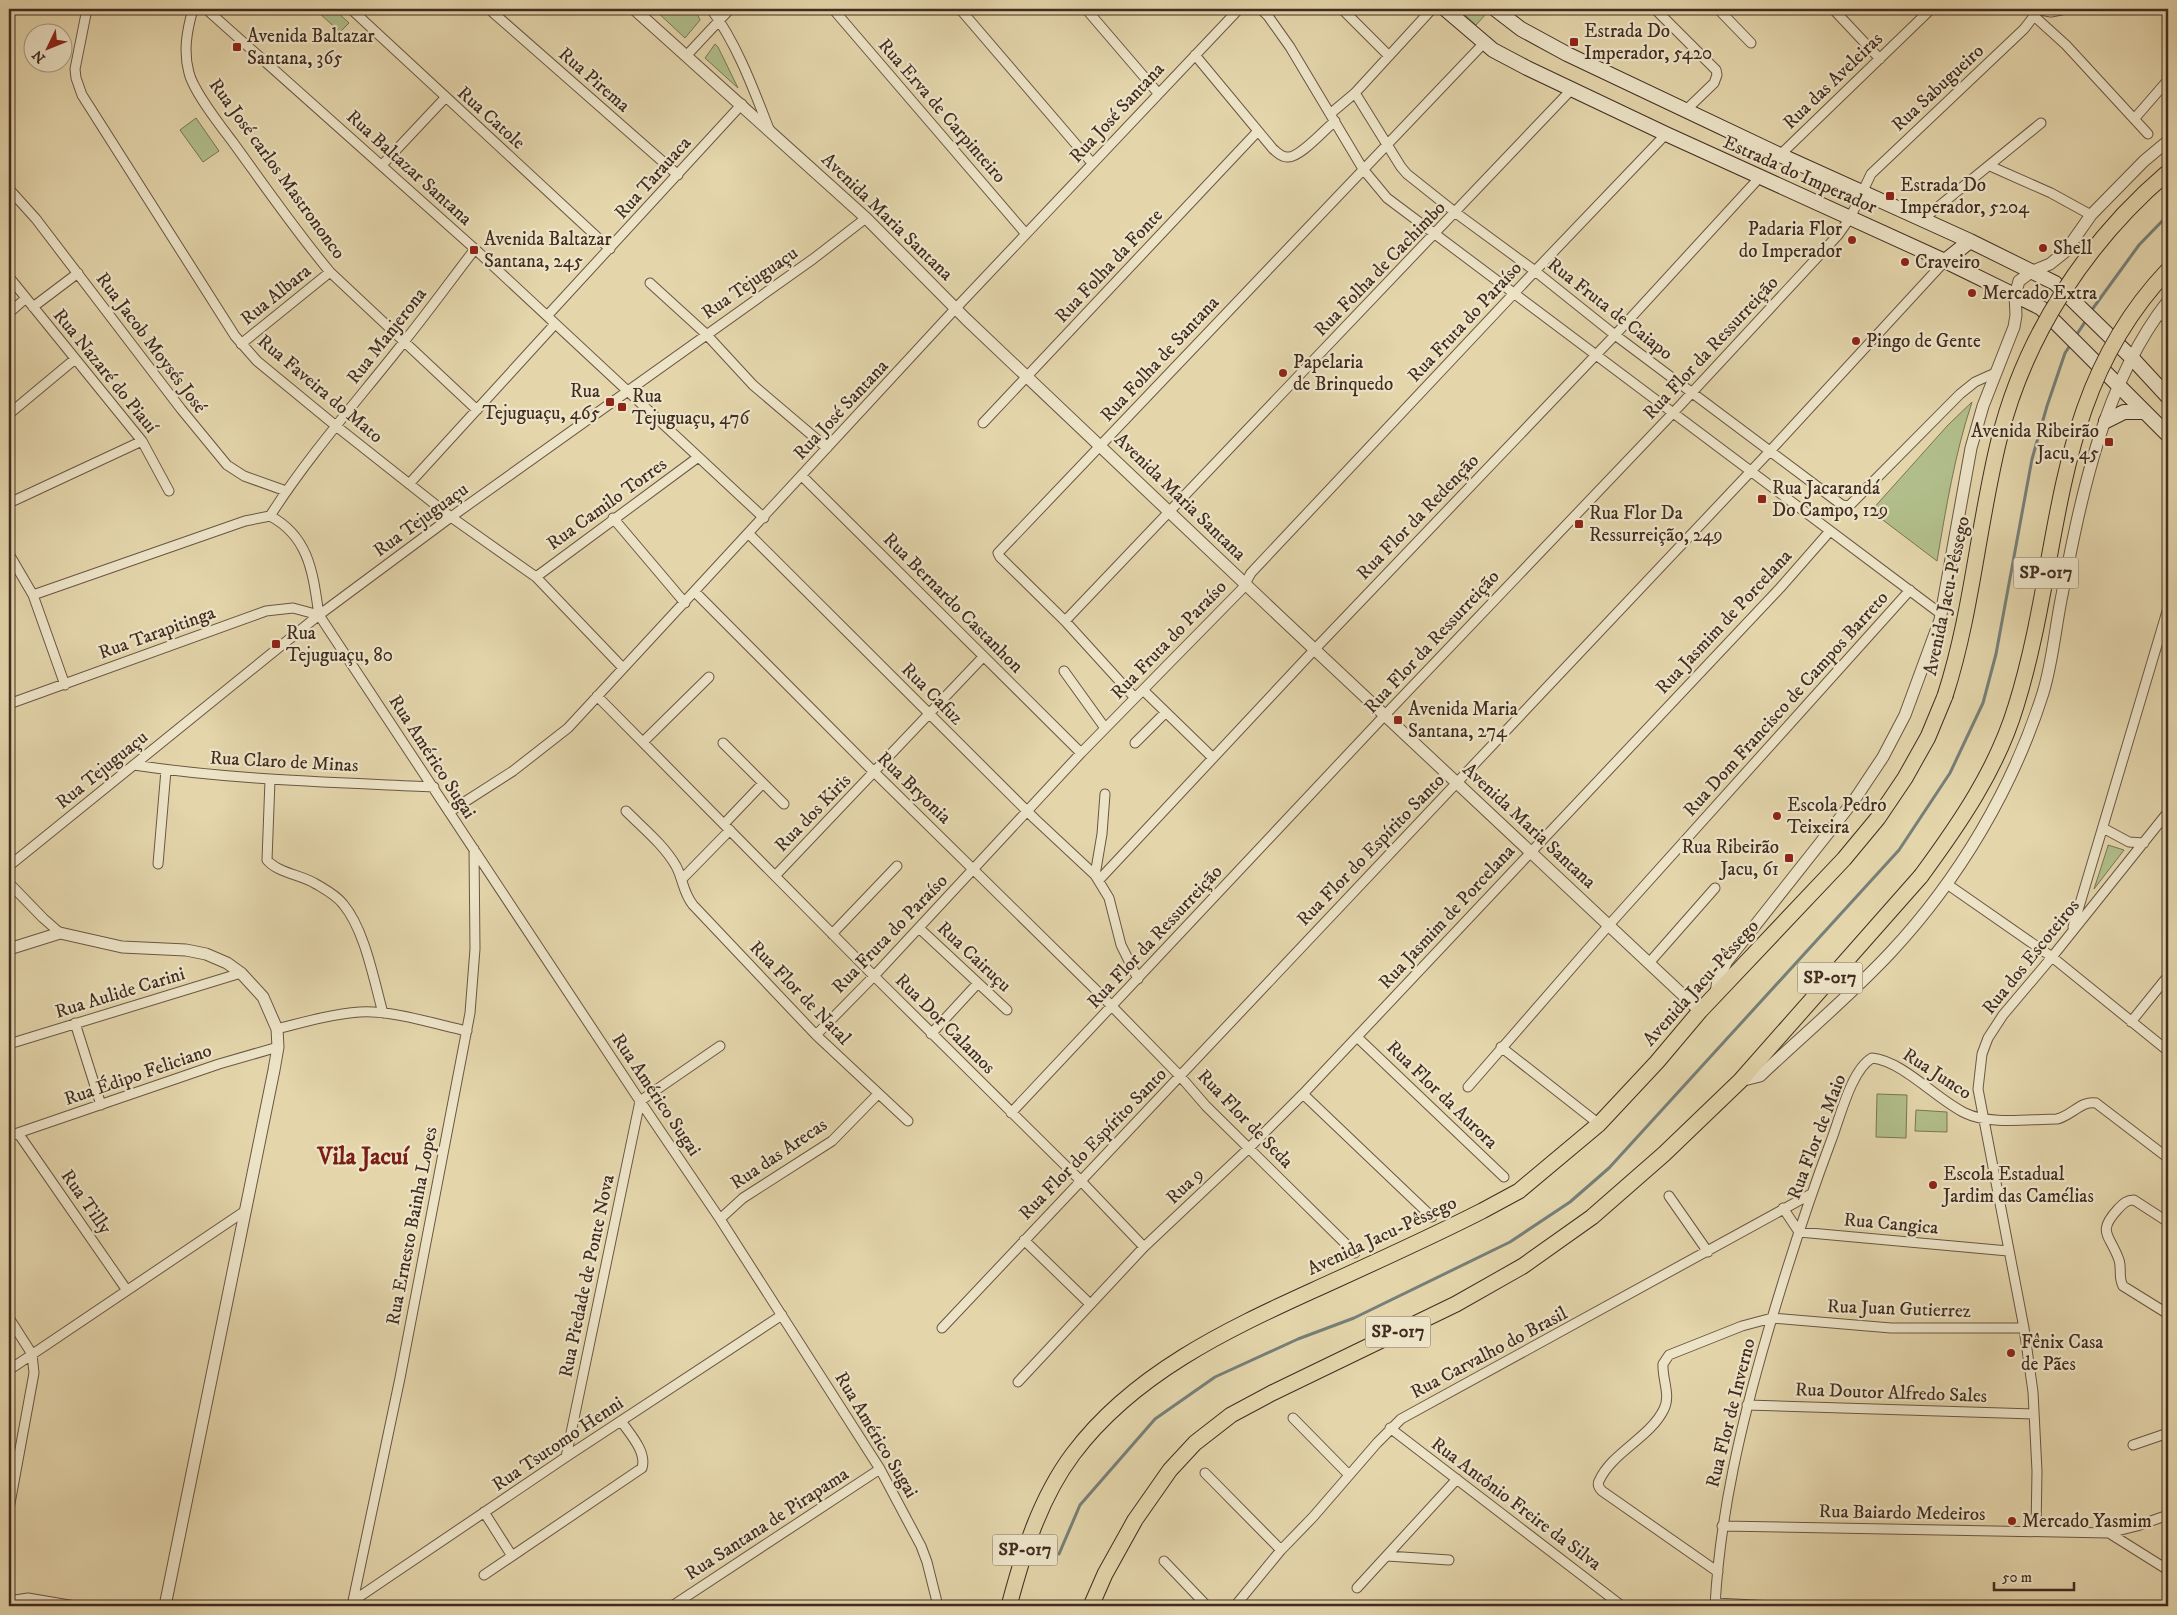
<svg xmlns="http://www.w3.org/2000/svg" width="2177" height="1615" viewBox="0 0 2177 1615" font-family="'IM FELL DW Pica',serif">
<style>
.green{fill:#b1be8b;stroke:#797556}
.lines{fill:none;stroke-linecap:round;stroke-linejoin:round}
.stream{stroke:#767f79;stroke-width:3}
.minor-casing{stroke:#6a5644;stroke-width:11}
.tertiary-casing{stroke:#6a5644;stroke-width:13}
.secondary-casing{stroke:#412c21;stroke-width:16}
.trunk-casing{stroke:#412c21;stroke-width:17}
.minor{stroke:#ede4c8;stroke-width:9}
.tertiary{stroke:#ede4c8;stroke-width:11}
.secondary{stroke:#ede4c8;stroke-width:14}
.trunk{stroke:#e4d5ab;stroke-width:15}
.trunk-bridge-casing{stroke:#412c21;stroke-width:17;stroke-linecap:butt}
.trunk-bridge{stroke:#e4d5ab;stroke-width:15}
.poi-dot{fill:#8f2418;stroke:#ede4c8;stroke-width:2}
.labels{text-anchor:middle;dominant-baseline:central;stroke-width:4.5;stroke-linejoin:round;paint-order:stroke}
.shield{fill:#ede4c8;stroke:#756353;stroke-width:1}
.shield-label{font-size:18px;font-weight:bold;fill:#412c21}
.poi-label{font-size:19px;fill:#412c21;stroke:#ede4c8;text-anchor:start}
.street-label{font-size:19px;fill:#412c21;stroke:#ede4c8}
.district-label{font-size:24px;font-weight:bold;fill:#7a1f14;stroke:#ede4c8}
</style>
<rect width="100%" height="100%" fill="#e4d5ab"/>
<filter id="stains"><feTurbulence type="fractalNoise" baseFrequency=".004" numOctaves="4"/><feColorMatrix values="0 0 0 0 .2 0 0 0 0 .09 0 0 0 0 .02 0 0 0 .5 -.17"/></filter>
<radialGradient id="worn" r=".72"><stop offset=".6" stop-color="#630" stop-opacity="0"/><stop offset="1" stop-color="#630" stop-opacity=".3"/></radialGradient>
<path class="green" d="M 321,9 L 334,9 L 349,23 L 340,32 L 318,12 Z
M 654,9 L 695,9 L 700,20 L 685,38 Z
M 1458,9 L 1483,9 L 1487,13 L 1476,25 Z
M 715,44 L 718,47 L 738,88 L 705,58 Z
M 196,118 L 219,151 L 203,162 L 180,130 Z
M 1972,402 C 1955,453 1946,508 1937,561 L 1871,511 L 1948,425 Z
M 2108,845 L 2124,850 L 2094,889 L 2108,846 Z
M 1877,1094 L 1907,1095 L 1906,1138 L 1876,1137 Z
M 1916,1110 L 1947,1112 L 1947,1132 L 1915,1131 Z"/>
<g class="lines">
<path class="stream" d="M 2091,311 L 2139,245 L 2168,215
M 2075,337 L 2087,319
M 1059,1554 L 1080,1505 L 1155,1419 L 1215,1377 L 1298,1339 L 1354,1318 L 1510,1242 L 1570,1202 L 1609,1168 L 1899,850 L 1950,773 L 1983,703 L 1996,654 L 2032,459 L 2047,406 L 2065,353 L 2071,344"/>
<defs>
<path id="minor" d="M 87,9 L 75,69 L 76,78 L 82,95 L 235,336 L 257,361 L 336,426 L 451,517 L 536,577 L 623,668
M 193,9 C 187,30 183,51 189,73 C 194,92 219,124 232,141 C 264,185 295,230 330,272 L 477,410
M 206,9 L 475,249 L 764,518
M 351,9 L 610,249
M 489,9 L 678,175
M 711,9 C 737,44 753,88 769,129
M 833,9 L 1026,234
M 960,9 L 1092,163
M 1086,9 L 1158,93
M 1261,9 L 1268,16 L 1290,47 L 1363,169 L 1387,198 L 1941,614
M 1342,9 L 1389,56
M 1655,9 L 1716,70 L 1717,75 L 1714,83 L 1685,111
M 1718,9 L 1751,43
M 1833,9 L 1880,59
M 2035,9 L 2034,16 L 2066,45 L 2148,134
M 2035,9 L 2051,12 L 2066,9
M 687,55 L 730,9
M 1195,55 L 1273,149 C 1277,152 1281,157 1287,157 C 1299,159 1325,129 1335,121
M 1355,93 L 1401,167 L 1407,174 L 1456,213 L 1535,271 L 1615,335 L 1842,505 L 1849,506 L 1852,503 L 1960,394 L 1975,382 L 1995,373
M 1330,114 L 1355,93 L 1432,9
M 2135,118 L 2168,80
M 1780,155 L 1931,9
M 382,165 L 445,98
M 1990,166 L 2051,193 L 2091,215
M 9,189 L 36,219 L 181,409 L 227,465 L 244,476 L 286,491
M 1922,220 L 2041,123
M 9,277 L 142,441 L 169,491
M 650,283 L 706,334 L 753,385 L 827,448
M 33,307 L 78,273
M 2160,312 L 2168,321
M 9,313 L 26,298
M 547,316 L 742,104
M 241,344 L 330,272
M 9,414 L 75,359
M 983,423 L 1258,131
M 802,476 L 1081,753
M 409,484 L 555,324
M 9,503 L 142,441
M 270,516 C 309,455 358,400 403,343 C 428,312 451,280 475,249
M 613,518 L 685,603
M 749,534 L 1035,819 L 1095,875
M 9,554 L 33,595 L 65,685
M 536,577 L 697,458
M 695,592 L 866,764 L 1098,992 L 1180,1076 L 1206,1106 L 1355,1253
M 33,595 L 245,521 L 270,516 C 310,537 313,575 319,615 L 640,1101 L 720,1219 L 880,1469 L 921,1546 L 927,1562 L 938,1606
M 1065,621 L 1571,90
M 1064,671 L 1105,728
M 1143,690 L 1213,758
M 597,696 L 874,976 L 1080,1180 L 1144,1247
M 1135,698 L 1065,621 L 1000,557 L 998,553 L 1484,43
M 9,704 L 266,611 L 293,608 L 319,615
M 643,742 L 709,677
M 723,743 L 784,804
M 1135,743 L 1165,713
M 134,765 C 233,780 333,782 434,787
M 270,780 L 267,860 C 278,873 302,875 316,884 C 326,890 336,895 343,904 C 365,930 374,981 383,1013
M 1105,794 L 1102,834 L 1095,875 L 1109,898 L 1121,945 L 1138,979
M 626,811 C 643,828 664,845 676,866 C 683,879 683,893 693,905 L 816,1035 L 908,1121
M 449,812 L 513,771 L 568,728 L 956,308 L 1239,9
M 724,824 L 763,783
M 2103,828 L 2129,842 L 2144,843
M 158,864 L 166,770
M 9,866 L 319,615 L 451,517 L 813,259 L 866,218
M 775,876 L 983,657
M 682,879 L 730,830
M 1099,880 L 1315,649 L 1615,335 L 1760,177
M 9,883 L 43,918 L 60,933
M 1947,884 L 2052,957 L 2168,1051
M 2073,927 L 2168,608
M 919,928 L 1007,1010
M 832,934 L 897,866
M 1649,963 L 1715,888
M 2131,1022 L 2168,976
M 75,1023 L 101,1105
M 277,1029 C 304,1022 332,1014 360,1012 C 391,1010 435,1024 467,1031
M 931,1034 L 978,983
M 816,1035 L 874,976 L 1081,753 L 1242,589 L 1251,573 L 1535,271 L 1666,134
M 1357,1037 L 1504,1177
M 9,1044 L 241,973
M 1501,1047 L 1599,1124
M 1468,1087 L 1609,925 L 1910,590
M 1303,1094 L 1432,1217
M 1011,1113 L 1385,715 L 1673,413 L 1838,235 L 1850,218 L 1871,174 L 2024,29 L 2034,16
M 18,1133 L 126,1289
M 9,1136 L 219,1064 L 278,1047
M 1669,1196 L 1708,1252
M 1783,1208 L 1799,1232 L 2008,1251
M 720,1219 L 743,1198 L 832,1141 L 878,1094
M 2168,1222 L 2134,1200 C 2126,1200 2123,1204 2118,1209 C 2096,1233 2110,1234 2119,1260 C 2122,1269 2118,1277 2123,1286 L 2168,1314
M 1024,1240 L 1090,1304
M 9,1318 L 32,1354 L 34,1373 L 9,1509
M 942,1328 L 1770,451 L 1945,261
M 9,1370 L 245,1211
M 1018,1382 L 1144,1247 L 1249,1148 L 1303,1094 L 1780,588 L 1830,531
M 1747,1405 L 2034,1414
M 1293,1418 L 1349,1475
M 1390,1428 L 1622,1606
M 2133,1445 L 2168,1433
M 566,1457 L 640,1101 L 720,1046
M 1205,1473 L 1281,1550
M 484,1512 L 512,1556
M 1722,1526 L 2109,1533 L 2137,1526 L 2168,1515
M 2036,1531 L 2037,1471 L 2033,1392 L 2024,1328 L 1978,1089 L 1982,1054 L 1988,1038 L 2003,1015 L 2052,957 L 2168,812
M 2109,1533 L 2168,1570
M 1387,1556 L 1449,1560
M 1164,1561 L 1207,1606
M 1718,1572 L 1602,1491 C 1599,1488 1597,1485 1599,1481 C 1612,1452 1650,1438 1664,1409 C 1671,1395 1662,1379 1663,1364 L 1669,1355 L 1742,1326 L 1772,1318 L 1891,1328 L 2024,1328
M 484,1575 L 642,1468 C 647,1452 630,1434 621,1421
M 1357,1588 L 1457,1479
M 9,1601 L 28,1598 L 75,1606
M 353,1601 L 566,1457 L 782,1315
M 1715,1603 L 1774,1606
M 350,1606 L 353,1601 L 400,1378 L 470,1013 L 475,949 L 474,849
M 672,1606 L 880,1469
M 1235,1606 L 1281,1550 L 1313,1517 L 1377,1443 L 1401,1419 L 1811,1194
M 1715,1606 C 1720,1514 1741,1424 1767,1335 C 1786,1270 1807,1205 1831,1141 C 1840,1118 1851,1070 1872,1058 C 1903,1061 1937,1100 1965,1113 C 1989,1125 2030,1119 2057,1119 C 2071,1116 2082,1100 2096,1103 L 2168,1158"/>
<path id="tertiary" d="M 634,9 L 866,218 L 966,319 L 1280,617 L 1700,1011
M 9,949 L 60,933 L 122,947 L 186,950 L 206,954 L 227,963 L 241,973 L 263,997 L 277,1029 L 278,1047 L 274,1070 L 165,1606
M 1716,994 L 1718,979 L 1727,961 L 1855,799 L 1883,757 L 1905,715 L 1940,620 L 1971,448 L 1983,406 L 2014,327 L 2016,315 L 2015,295 L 2019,281 L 2031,272 L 2050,264 L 2065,252 L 2091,215 L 2144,161 L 2168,141
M 1740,1081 L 1760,1076 C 1803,1035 1850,996 1891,952 C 1959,879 2013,788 2043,693 C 2052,664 2055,631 2061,600 C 2081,498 2102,385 2168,301"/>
<path id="secondary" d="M 1445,9 L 1493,50 L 1527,68 L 1666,134 L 1945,261 L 2041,308 L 2168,435
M 1495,9 L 1521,29 L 1567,54 L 1780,155 L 1970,241 L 2055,283 L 2132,358 L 2168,397
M 1945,261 L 1970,241
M 2106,421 L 2124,412 L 2145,412"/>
<path id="trunk" d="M 1009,1606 C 1023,1553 1040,1498 1073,1454 C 1133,1374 1226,1330 1314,1290 C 1371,1264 1427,1239 1482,1211 L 1519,1191 L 1599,1124 L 1657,1062 L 1700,1011 L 1844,859 L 1878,818 L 1905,778 L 1928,737 L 1945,696
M 1091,1606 L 1105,1574 L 1135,1520 L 1170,1470 L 1195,1443 L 1231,1415 L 1272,1393 L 1456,1304 L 1523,1266 L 1592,1217 L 1664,1154 L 1740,1081 L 1921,876"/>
</defs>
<use href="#minor" class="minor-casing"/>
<use href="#tertiary" class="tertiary-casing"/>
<use href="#secondary" class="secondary-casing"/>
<use href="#trunk" class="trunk-casing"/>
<use href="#minor" class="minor"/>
<use href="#tertiary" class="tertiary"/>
<use href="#secondary" class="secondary"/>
<use href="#trunk" class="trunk"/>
<defs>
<path id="trunk-bridge" d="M 1945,696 C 1972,613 1978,525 1999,440 C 2025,335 2087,241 2168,172
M 1921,876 C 1960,823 1997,769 2016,706 C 2064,552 2048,396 2168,270"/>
</defs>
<use href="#trunk-bridge" class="trunk-bridge-casing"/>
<use href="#trunk-bridge" class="trunk-bridge"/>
</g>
<g class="poi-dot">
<rect x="1569" y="37" width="10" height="10" rx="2.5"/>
<rect x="232" y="42" width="10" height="10" rx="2.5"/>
<rect x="1885" y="191" width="10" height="10" rx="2.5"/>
<circle cx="1852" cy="240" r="5"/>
<circle cx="2043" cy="248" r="5"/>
<rect x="469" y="245" width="10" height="10" rx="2.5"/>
<circle cx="1905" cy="262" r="5"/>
<circle cx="1972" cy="293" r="5"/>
<circle cx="1856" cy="341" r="5"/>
<circle cx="1283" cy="373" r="5"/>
<rect x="605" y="397" width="10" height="10" rx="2.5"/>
<rect x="617" y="402" width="10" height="10" rx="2.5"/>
<rect x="2104" y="437" width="10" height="10" rx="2.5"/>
<rect x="1757" y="494" width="10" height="10" rx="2.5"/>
<rect x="1574" y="519" width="10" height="10" rx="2.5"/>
<rect x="271" y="639" width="10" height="10" rx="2.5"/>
<rect x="1393" y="715" width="10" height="10" rx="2.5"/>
<circle cx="1777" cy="816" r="5"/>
<rect x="1784" y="853" width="10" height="10" rx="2.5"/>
<circle cx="1933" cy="1185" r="5"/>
<circle cx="2011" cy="1353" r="5"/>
<circle cx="2012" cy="1521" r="5"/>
</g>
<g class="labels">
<g class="shield">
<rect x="2013.5" y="557.5" width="65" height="31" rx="4"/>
<rect x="1797.5" y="962.5" width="65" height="31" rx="4"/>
<rect x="1365.5" y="1316.5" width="65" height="31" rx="4"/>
<rect x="992.5" y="1534.5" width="65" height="31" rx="4"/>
</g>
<g class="shield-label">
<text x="2046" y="573">SP-017</text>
<text x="1830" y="978">SP-017</text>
<text x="1398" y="1332">SP-017</text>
<text x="1025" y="1550">SP-017</text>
</g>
<g class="poi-label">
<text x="1584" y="31">Estrada Do<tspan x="1584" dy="22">Imperador, 5420</tspan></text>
<text x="247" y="36">Avenida Baltazar<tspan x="247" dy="22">Santana, 365</tspan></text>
<text x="1900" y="185">Estrada Do<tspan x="1900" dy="22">Imperador, 5204</tspan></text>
<text x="1842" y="229" text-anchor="end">Padaria Flor<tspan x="1842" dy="22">do Imperador</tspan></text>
<text x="484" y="239">Avenida Baltazar<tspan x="484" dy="22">Santana, 245</tspan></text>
<text x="2053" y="248">Shell</text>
<text x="1915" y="262">Craveiro</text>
<text x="1982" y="293">Mercado Extra</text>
<text x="1866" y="341">Pingo de Gente</text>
<text x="1293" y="362">Papelaria<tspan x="1293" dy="22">de Brinquedo</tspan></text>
<text x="600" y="391" text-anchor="end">Rua<tspan x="600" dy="22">Tejuguaçu, 465</tspan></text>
<text x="632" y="396">Rua<tspan x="632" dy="22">Tejuguaçu, 476</tspan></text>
<text x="2099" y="431" text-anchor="end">Avenida Ribeirão<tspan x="2099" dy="22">Jacu, 45</tspan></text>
<text x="1772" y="488">Rua Jacarandá<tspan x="1772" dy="22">Do Campo, 129</tspan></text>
<text x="1589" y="513">Rua Flor Da<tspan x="1589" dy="22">Ressurreição, 249</tspan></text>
<text x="286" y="633">Rua<tspan x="286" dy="22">Tejuguaçu, 80</tspan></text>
<text x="1408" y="709">Avenida Maria<tspan x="1408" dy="22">Santana, 274</tspan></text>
<text x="1787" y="805">Escola Pedro<tspan x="1787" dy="22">Teixeira</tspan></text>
<text x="1779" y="847" text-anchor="end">Rua Ribeirão<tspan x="1779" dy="22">Jacu, 61</tspan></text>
<text x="1943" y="1174">Escola Estadual<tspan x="1943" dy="22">Jardim das Camélias</tspan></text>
<text x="2021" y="1342">Fênix Casa<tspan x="2021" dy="22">de Pães</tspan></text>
<text x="2022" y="1521">Mercado Yasmim</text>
</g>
<g class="street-label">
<text transform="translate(594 80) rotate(41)">Rua Pirema</text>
<text transform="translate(1833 81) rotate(-44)">Rua das Aveleiras</text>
<text transform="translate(1938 88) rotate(-43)">Rua Sabugueiro</text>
<text transform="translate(942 111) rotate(49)">Rua Erva de Carpinteiro</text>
<text transform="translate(1117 113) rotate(-47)">Rua José Santana</text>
<text transform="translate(491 118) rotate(42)">Rua Catole</text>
<text transform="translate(409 168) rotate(42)">Rua Baltazar Santana</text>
<text transform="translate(277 169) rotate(54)">Rua José carlos Mastrononco</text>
<text transform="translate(1800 175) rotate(24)">Estrada do Imperador</text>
<text transform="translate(653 178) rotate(-48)">Rua Tarauaca</text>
<text transform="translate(887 217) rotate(44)">Avenida Maria Santana</text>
<text transform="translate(1109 266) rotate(-47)">Rua Folha da Fonte</text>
<text transform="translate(1380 269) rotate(-46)">Rua Folha de Cachimbo</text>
<text transform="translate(750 283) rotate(-35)">Rua Tejuguaçu</text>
<text transform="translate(276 295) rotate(-39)">Rua Albara</text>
<text transform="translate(1610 309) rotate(38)">Rua Fruta de Caiapo</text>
<text transform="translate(1465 322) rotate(-47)">Rua Fruta do Paraíso</text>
<text transform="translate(387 336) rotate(-52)">Rua Manjerona</text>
<text transform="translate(151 343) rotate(53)">Rua Jacob Moysés José</text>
<text transform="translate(1711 348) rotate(-47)">Rua Flor da Ressurreição</text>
<text transform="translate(1160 359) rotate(-47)">Rua Folha de Santana</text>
<text transform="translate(105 371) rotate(51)">Rua Nazaré do Piauí</text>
<text transform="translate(320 389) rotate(40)">Rua Faveira do Mato</text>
<text transform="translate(841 410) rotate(-47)">Rua José Santana</text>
<text transform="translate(1180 497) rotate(44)">Avenida Maria Santana</text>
<text transform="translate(607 504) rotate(-36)">Rua Camilo Torres</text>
<text transform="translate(1418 517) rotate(-46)">Rua Flor da Redenção</text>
<text transform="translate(421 520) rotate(-36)">Rua Tejuguaçu</text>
<text transform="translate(1947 596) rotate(-78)">Avenida Jacu-Pêssego</text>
<text transform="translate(953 603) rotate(45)">Rua Bernardo Castanhon</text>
<text transform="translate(1724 622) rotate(-47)">Rua Jasmim de Porcelana</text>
<text transform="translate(157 633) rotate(-20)">Rua Tarapitinga</text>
<text transform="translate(1169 640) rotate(-46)">Rua Fruta do Paraíso</text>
<text transform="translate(1432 642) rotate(-47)">Rua Flor da Ressurreição</text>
<text transform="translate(932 694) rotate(45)">Rua Cafuz</text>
<text transform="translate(1786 704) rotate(-48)">Rua Dom Francisco de Campos Barreto</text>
<text transform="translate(432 757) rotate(57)">Rua Américo Sugai</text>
<text transform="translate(284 762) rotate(3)">Rua Claro de Minas</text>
<text transform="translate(102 770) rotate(-39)">Rua Tejuguaçu</text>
<text transform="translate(914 788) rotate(44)">Rua Bryonia</text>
<text transform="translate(813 813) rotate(-46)">Rua dos Kiris</text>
<text transform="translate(1529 826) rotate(43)">Avenida Maria Santana</text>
<text transform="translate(1371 850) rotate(-46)">Rua Flor do Espírito Santo</text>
<text transform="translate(1447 917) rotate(-47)">Rua Jasmim de Porcelana</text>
<text transform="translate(890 934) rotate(-46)">Rua Fruta do Paraíso</text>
<text transform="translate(1155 937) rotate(-47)">Rua Flor da Ressurreição</text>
<text transform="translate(974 957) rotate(43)">Rua Cairuçu</text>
<text transform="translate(2031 957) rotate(-51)">Rua dos Escoteiros</text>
<text transform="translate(1701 983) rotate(-48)">Avenida Jacu-Pêssego</text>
<text transform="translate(120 993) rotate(-17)">Rua Aulide Carini</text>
<text transform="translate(800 993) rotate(46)">Rua Flor de Natal</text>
<text transform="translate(945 1024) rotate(45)">Rua Dor Calamos</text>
<text transform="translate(1937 1074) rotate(33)">Rua Junco</text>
<text transform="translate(138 1075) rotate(-19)">Rua Édipo Feliciano</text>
<text transform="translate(656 1095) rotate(56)">Rua Américo Sugai</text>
<text transform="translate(1442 1095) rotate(44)">Rua Flor da Aurora</text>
<text transform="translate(1245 1119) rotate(46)">Rua Flor de Seda</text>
<text transform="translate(1817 1137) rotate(-69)">Rua Flor de Maio</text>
<text transform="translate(1093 1144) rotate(-46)">Rua Flor do Espírito Santo</text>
<text transform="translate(779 1154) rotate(-34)">Rua das Arecas</text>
<text transform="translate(1185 1186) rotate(-44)">Rua 9</text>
<text transform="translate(86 1202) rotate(55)">Rua Tilly</text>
<text transform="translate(1891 1224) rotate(5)">Rua Cangica</text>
<text transform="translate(412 1226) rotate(-79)">Rua Ernesto Bainha Lopes</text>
<text transform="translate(1382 1236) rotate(-25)">Avenida Jacu-Pêssego</text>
<text transform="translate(587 1276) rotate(-78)">Rua Piedade de Ponte Nova</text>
<text transform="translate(1899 1309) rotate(2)">Rua Juan Gutierrez</text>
<text transform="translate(1489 1353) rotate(-28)">Rua Carvalho do Brasil</text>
<text transform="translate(1891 1393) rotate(2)">Rua Doutor Alfredo Sales</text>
<text transform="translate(1731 1413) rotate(-76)">Rua Flor de Inverno</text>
<text transform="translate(876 1435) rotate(59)">Rua Américo Sugai</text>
<text transform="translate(558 1444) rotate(-34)">Rua Tsutomo Henni</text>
<text transform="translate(1516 1504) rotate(37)">Rua Antônio Freire da Silva</text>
<text transform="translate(1902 1513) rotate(1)">Rua Baiardo Medeiros</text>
<text transform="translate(767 1524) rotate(-33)">Rua Santana de Pirapama</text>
</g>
<g class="district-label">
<text x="363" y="1157">Vila Jacuí</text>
</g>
</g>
<rect width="2177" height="1615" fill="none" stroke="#e4d5ab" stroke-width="30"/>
<rect x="10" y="10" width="2157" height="1595" fill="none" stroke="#412c21" stroke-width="2.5"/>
<rect x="15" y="15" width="2147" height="1585" fill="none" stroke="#412c21"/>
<g transform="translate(48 48) rotate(227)"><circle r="24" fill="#ede4c8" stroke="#a89a85"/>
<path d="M0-4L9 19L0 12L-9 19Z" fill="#8f2418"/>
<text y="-8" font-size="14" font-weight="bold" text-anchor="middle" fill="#412c21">N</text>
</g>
<path d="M1994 1582v8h80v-8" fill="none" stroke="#412c21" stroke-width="2.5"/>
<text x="2002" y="1582" font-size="15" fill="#412c21" stroke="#ede4c8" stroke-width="4" paint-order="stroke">50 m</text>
<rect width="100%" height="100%" filter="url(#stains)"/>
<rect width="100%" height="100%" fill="url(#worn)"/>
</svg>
